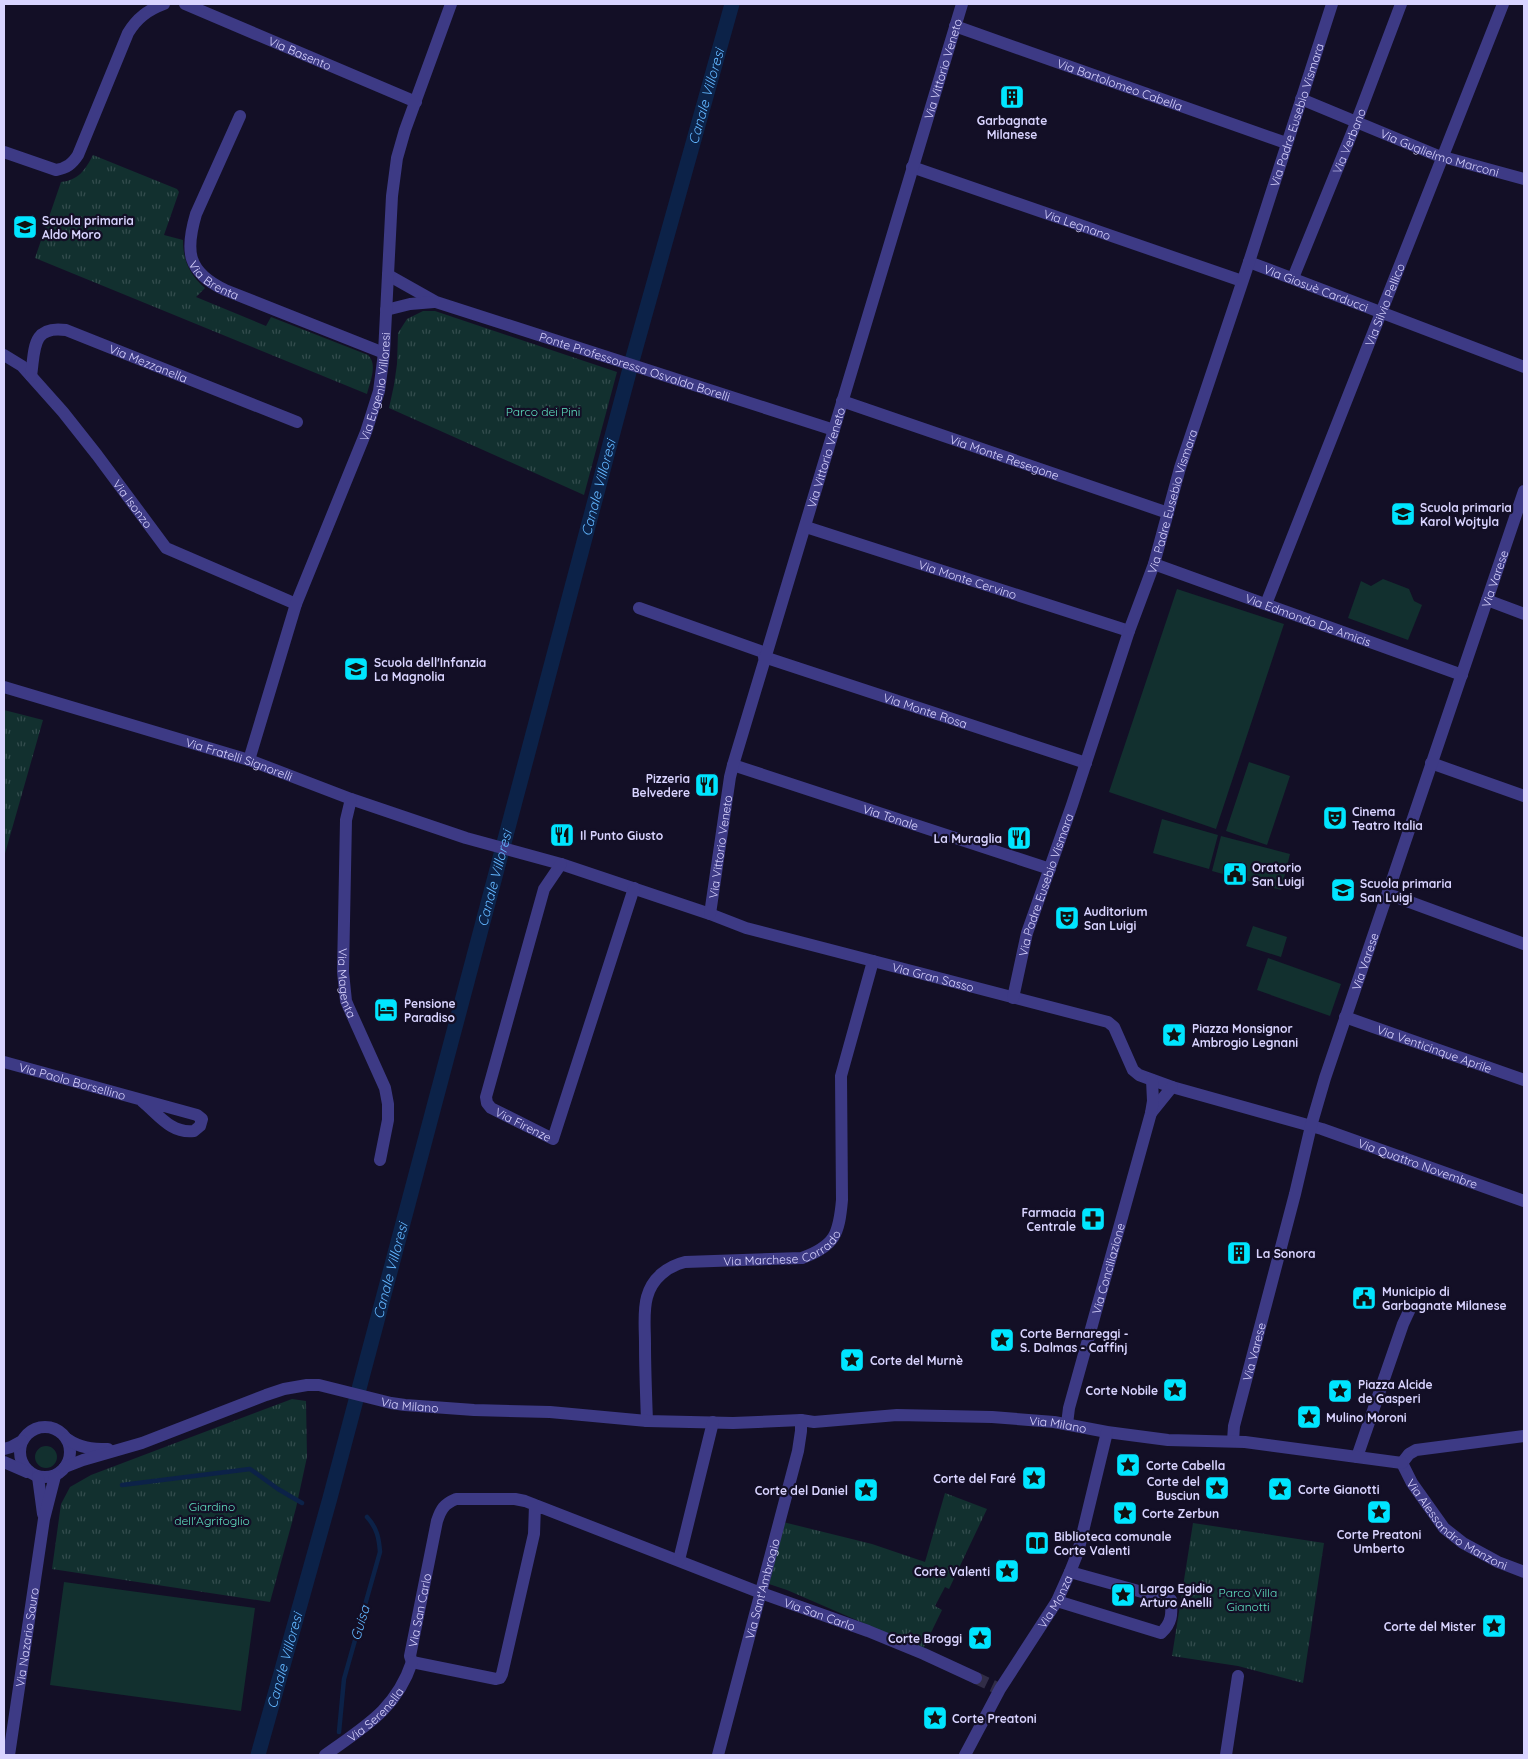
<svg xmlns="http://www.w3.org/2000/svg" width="1528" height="1759" viewBox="0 0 1528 1759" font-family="Quicksand,sans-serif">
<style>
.green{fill:#12302f}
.park{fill:url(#park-tufts)}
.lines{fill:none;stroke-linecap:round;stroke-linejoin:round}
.stream{stroke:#0c2248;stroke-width:4.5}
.canal{stroke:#0c2248;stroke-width:15}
.minor-tunnel{stroke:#312d47;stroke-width:12;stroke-dasharray:12 6;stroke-linecap:butt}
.minor{stroke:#3d3a85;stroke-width:12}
.labels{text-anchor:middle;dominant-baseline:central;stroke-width:4.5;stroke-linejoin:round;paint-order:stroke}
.street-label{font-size:12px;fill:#d9d4ff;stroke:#130f26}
.poi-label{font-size:12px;font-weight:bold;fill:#d9d4ff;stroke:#130f26;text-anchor:start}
.park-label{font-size:12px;fill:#5fe0c0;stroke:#130f26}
.water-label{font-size:14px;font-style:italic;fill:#62b6ff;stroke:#130f26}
</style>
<defs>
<pattern id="park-tufts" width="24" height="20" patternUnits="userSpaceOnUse" patternTransform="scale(1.25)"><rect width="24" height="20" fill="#12302f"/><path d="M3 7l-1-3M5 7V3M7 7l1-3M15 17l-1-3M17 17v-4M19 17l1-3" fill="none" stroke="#344d4e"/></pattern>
</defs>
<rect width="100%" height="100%" fill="#130f26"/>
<path class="green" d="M 1383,579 L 1409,589 L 1414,601 L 1422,605 L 1408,640 L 1348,618 L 1361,581 L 1371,586 Z
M 1177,589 L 1284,624 L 1216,829 L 1109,792 Z
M 1249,762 L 1290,776 L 1267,845 L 1226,831 Z
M 1162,819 L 1218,835 L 1209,869 L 1153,853 Z
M 1221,836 L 1290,854 L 1281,890 L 1212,871 Z
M 1253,926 L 1287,937 L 1281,957 L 1246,946 Z
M 1268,958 L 1341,984 L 1330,1016 L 1257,990 Z
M35 1457a11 11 0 1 1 22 0a11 11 0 1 1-22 0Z
M 64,1582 L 255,1608 L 241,1711 L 50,1685 Z"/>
<path class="park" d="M 93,155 L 177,189 L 179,192 L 164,235 L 183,240 C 183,261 190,275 205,288 L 196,297 L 266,326 L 271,317 L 368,355 C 378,364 370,382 367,394 L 35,258 L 61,182 C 79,180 85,170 93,155 Z
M 423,311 L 435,311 L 617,372 L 584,495 L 389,408 L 394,385 L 397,364 L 398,333 L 407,319 Z
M 4,710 L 43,720 L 4,857 Z
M 292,1399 L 306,1401 L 307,1457 L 296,1508 L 270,1602 L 52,1569 L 61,1504 L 70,1487 L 91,1475 Z
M 945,1493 L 987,1509 L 949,1589 L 945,1587 L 935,1606 L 942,1610 L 923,1649 L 787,1590 L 769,1584 L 783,1522 L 872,1544 L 925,1562 Z
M 1193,1523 L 1324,1543 L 1303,1683 L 1238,1666 L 1172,1656 Z"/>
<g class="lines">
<path class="stream" d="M 122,1485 L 250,1469 L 278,1489 L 302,1503
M 339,1732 L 344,1679 L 380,1552 C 379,1538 377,1528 367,1517"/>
<path class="canal" id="s1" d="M 258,1755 L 330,1498 L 632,361 L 732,4"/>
<path class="minor-tunnel" d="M 976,1678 L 997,1688"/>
<g class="minor">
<path id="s2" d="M 185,4 L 416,102"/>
<path id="s3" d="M 955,26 L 1286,143"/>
<path id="s4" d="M 1301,99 L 1436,155 L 1524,179"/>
<path id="s5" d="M 240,116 L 196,214 C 185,251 187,272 225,290 L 384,353"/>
<path d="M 4,152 L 56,170 C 67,168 72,164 78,155 L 128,33 C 137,18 148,10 164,4"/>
<path id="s6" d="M 912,167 L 1242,281"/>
<path id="s7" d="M 1249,262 L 1524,367"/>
<path id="s8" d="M 388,275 L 436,302 L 834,430"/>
<path id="s9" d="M 1293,278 L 1356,123 L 1401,4"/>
<path d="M 386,310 L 410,304 L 434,302"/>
<path id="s10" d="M 4,355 L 22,366 L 63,412 L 97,455 L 166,548 L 296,604"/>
<path id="s11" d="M 31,376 C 35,350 31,325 66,330 L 297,422"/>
<path id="s12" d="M 842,401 L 1168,513"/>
<path id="s13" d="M 806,527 L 1129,631"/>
<path id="s14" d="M 1154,564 L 1462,675"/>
<path d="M 1487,600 L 1524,614"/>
<path id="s15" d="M 1266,604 L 1503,4"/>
<path d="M 639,608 L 766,653"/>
<path id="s16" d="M 764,657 L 1086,763"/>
<path id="s17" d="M 4,687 L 249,760 L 351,799 L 466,838 L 561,864 L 710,914 L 746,928 L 1108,1022 L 1114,1027 L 1133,1070 L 1139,1075 L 1172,1087 L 1322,1129 L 1524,1201"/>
<path id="s18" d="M 249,760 L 296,604 L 366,432 L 379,391 L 384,353 L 392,196 L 397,158 L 405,130 L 451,4"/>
<path d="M 1431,763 L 1524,796"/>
<path id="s19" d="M 733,765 L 1050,869"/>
<path id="s20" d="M 351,799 L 346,820 L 343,972 L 346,1001 L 349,1008 L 385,1088 L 388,1104 L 388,1120 L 380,1160"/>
<path id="s21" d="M 561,864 L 544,889 L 486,1097 L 487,1103 L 491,1108 L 553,1139 L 634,888"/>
<path d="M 1388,894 L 1524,944"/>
<path id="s22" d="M 710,914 L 730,777 L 733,765 L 962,4"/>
<path id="s23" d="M 1013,998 L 1027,933 L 1072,805 L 1129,631 L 1154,564 L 1180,468 L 1249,262 L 1332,4"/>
<path id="s24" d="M 1345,1017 L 1524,1080"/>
<path id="s25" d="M 4,1062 L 197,1115 L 202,1119 L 200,1126 L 194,1131 C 171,1134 158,1114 142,1101"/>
<path d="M 1151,1113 L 1172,1087"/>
<path id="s26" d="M 647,1421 C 646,1395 645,1369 645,1343 C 645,1328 643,1311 647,1297 C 652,1278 668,1266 685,1262 L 802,1258 C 835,1246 839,1234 842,1200 L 841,1076 L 873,961"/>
<path id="s27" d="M 1067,1424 L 1069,1408 L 1151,1113 L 1153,1101 L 1152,1080"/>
<circle cx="45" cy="1452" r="25"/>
<path d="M 67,1439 C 80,1448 92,1449 108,1449"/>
<path id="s28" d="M 1233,1441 L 1234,1426 L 1295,1194 L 1311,1126 L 1325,1078 L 1524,491"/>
<path d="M 4,1449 L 11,1447 L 22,1441"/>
<path d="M 1357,1457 L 1403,1324 L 1410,1309"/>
<path d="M 4,1462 L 27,1472"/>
<path id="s29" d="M 1402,1463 L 1412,1483 L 1444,1528 L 1463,1543 L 1498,1562 L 1524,1572"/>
<path d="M 1402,1463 L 1409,1454 L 1416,1450 L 1524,1436"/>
<path id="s30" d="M 65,1467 L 83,1460 L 142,1443 L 266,1395 L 284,1389 L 307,1385 L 319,1385 L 391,1403 L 405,1405 L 474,1410 L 550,1412 L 647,1421 L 733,1423 L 801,1420 L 814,1422 L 897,1415 L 992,1417 L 1054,1422 L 1107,1432 L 1168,1440 L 1245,1442 L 1402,1463"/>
<path d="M 38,1477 L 43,1514"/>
<path id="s31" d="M 535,1505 L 534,1534 L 502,1674 L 500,1678 L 496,1679 L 412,1662 L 410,1656 L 437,1521 C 441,1509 444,1504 456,1499 L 515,1499 L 525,1501 L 761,1593 L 868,1631 L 924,1654 L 976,1678"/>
<path d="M 679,1560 L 713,1422"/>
<path d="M 1057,1601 L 1161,1633 C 1172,1623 1172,1614 1171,1600 L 1070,1572"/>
<path id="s32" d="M 9,1755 L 44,1519 L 55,1476"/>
<path id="s33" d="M 325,1755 C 364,1727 396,1710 412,1662"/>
<path id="s34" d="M 718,1755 L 798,1451 L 801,1431 L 801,1420"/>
<path id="s35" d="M 965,1755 L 1000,1689 L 1057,1601 L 1070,1572 L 1078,1552 L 1107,1432"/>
<path d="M 1226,1755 L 1238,1676"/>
</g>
</g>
<defs>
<symbol id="building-square" viewBox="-11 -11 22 22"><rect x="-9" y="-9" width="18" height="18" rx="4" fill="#00e5ff" stroke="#130f26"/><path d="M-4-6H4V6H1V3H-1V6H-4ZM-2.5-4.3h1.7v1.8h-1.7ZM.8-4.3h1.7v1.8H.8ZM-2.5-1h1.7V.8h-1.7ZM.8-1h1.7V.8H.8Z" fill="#111"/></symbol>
<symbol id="school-square" viewBox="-11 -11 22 22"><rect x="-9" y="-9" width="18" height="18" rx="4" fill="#00e5ff" stroke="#130f26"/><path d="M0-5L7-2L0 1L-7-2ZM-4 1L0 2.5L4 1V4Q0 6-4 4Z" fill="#111"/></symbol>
<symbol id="restaurant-square" viewBox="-11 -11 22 22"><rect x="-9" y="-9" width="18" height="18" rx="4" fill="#00e5ff" stroke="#130f26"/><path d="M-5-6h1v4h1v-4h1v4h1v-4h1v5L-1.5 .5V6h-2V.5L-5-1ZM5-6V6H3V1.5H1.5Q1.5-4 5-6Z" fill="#111"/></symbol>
<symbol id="theatre-square" viewBox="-11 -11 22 22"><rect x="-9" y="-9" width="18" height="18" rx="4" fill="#00e5ff" stroke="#130f26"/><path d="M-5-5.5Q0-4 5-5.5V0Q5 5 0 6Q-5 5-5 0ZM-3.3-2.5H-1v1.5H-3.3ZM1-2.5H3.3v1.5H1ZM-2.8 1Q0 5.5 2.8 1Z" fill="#111"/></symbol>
<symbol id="civic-square" viewBox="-11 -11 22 22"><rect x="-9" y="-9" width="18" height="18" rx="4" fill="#00e5ff" stroke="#130f26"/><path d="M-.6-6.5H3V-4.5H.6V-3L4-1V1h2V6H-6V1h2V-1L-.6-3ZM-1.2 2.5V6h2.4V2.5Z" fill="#111"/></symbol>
<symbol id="hotel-square" viewBox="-11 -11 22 22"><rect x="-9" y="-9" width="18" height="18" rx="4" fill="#00e5ff" stroke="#130f26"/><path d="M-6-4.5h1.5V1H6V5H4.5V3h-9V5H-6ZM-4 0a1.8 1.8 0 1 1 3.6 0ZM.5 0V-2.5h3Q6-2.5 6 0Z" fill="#111"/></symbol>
<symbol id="sight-square" viewBox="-11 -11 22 22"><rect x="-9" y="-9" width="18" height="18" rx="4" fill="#00e5ff" stroke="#130f26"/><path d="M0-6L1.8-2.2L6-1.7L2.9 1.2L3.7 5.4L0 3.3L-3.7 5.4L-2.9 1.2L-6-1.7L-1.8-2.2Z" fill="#111"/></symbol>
<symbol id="pharmacy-square" viewBox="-11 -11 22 22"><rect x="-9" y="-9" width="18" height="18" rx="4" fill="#00e5ff" stroke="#130f26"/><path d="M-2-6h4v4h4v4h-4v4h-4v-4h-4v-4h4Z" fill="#111"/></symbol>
<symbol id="library-square" viewBox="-11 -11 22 22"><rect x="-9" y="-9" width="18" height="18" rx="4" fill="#00e5ff" stroke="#130f26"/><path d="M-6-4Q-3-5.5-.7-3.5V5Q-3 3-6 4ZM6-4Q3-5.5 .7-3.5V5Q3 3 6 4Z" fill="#111"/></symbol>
</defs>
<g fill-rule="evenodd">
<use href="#building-square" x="998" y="83" width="28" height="28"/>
<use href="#school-square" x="11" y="213" width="28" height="28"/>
<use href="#school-square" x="1389" y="500" width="28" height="28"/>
<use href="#school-square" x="342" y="655" width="28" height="28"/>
<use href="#restaurant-square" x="693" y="771" width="28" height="28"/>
<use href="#theatre-square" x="1321" y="804" width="28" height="28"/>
<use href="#restaurant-square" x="548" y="821" width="28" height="28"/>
<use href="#restaurant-square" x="1005" y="824" width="28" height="28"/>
<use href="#civic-square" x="1221" y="860" width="28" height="28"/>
<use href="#school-square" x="1329" y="876" width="28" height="28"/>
<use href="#theatre-square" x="1053" y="904" width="28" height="28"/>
<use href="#hotel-square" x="372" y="996" width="28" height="28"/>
<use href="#sight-square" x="1160" y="1021" width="28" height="28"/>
<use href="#pharmacy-square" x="1079" y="1205" width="28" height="28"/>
<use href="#building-square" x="1225" y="1239" width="28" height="28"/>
<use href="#civic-square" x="1350" y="1284" width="28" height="28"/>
<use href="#sight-square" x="988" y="1326" width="28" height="28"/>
<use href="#sight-square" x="838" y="1346" width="28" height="28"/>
<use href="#sight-square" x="1161" y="1376" width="28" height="28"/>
<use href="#sight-square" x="1326" y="1377" width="28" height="28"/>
<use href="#sight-square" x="1295" y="1403" width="28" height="28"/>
<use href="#sight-square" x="1114" y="1451" width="28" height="28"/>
<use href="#sight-square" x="1020" y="1464" width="28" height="28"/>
<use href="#sight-square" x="1203" y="1474" width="28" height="28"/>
<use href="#sight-square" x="1266" y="1475" width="28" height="28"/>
<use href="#sight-square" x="852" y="1476" width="28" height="28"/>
<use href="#sight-square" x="1365" y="1498" width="28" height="28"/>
<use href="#sight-square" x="1111" y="1499" width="28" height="28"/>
<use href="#library-square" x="1023" y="1529" width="28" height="28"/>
<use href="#sight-square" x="993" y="1557" width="28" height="28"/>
<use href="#sight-square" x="1109" y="1581" width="28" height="28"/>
<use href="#sight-square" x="1480" y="1612" width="28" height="28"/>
<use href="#sight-square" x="966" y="1624" width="28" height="28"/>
<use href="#sight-square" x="921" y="1704" width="28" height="28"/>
</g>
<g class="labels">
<g class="street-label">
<text stroke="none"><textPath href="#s2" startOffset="125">Via Basento</textPath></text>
<text stroke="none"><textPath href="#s22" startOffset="878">Via Vittorio Veneto</textPath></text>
<text stroke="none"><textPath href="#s3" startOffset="175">Via Bartolomeo Cabella</textPath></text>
<text stroke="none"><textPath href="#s23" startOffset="928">Via Padre Eusebio Vismara</textPath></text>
<text stroke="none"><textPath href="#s9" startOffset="148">Via Verbano</textPath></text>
<text stroke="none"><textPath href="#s4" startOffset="149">Via Guglielmo Marconi</textPath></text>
<text stroke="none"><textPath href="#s6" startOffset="175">Via Legnano</textPath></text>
<text stroke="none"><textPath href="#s5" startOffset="185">Via Brenta</textPath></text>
<text stroke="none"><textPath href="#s7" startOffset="72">Via Giosuè Carducci</textPath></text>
<text stroke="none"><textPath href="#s15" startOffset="322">Via Silvio Pellico</textPath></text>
<text stroke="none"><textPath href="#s11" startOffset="158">Via Mezzanella</textPath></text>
<text stroke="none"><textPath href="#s8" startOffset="264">Ponte Professoressa Osvalda Borelli</textPath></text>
<text stroke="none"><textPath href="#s18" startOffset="395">Via Eugenio Villoresi</textPath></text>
<text stroke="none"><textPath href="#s22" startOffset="472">Via Vittorio Veneto</textPath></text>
<text stroke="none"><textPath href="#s12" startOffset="172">Via Monte Resegone</textPath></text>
<text stroke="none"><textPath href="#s23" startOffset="522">Via Padre Eusebio Vismara</textPath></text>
<text stroke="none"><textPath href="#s10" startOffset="198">Via Isonzo</textPath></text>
<text stroke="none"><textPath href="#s28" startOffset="902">Via Varese</textPath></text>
<text stroke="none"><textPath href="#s13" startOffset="170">Via Monte Cervino</textPath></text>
<text stroke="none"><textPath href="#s14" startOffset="164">Via Edmondo De Amicis</textPath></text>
<text stroke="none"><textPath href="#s16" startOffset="170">Via Monte Rosa</textPath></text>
<text stroke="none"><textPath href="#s17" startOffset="246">Via Fratelli Signorelli</textPath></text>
<text stroke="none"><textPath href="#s19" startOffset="166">Via Tonale</textPath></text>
<text stroke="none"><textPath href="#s22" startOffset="68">Via Vittorio Veneto</textPath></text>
<text stroke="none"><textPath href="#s23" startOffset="118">Via Padre Eusebio Vismara</textPath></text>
<text stroke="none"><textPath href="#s28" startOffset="498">Via Varese</textPath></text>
<text stroke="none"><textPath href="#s17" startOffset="974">Via Gran Sasso</textPath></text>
<text stroke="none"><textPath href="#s20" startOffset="185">Via Magenta</textPath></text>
<text stroke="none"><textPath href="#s24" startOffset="95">Via Venticinque Aprile</textPath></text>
<text stroke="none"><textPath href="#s25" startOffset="71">Via Paolo Borsellino</textPath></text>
<text stroke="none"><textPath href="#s21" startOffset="295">Via Firenze</textPath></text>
<text stroke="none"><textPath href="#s17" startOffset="1510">Via Quattro Novembre</textPath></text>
<text stroke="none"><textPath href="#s26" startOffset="279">Via Marchese Corrado</textPath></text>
<text stroke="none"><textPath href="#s27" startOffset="161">Via Conciliazione</textPath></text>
<text stroke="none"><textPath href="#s28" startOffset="92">Via Varese</textPath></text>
<text stroke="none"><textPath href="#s30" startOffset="361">Via Milano</textPath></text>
<text stroke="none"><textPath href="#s30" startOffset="1011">Via Milano</textPath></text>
<text stroke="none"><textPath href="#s29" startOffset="85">Via Alessandro Manzoni</textPath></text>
<text stroke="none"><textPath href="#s34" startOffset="172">Via Sant'Ambrogio</textPath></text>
<text stroke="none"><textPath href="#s35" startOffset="178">Via Monza</textPath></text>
<text stroke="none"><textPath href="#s31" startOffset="320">Via San Carlo</textPath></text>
<text stroke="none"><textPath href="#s31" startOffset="826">Via San Carlo</textPath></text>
<text stroke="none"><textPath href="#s32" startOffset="119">Via Nazario Sauro</textPath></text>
<text stroke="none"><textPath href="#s33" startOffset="65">Via Serenella</textPath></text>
</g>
<g class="poi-label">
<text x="1012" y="120" text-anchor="middle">Garbagnate<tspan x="1012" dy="14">Milanese</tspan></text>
<text x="42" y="220">Scuola primaria<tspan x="42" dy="14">Aldo Moro</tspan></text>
<text x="1420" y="507">Scuola primaria<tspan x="1420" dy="14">Karol Wojtyla</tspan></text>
<text x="374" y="662">Scuola dell'Infanzia<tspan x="374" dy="14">La Magnolia</tspan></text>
<text x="690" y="778" text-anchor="end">Pizzeria<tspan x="690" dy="14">Belvedere</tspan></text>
<text x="1352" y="811">Cinema<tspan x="1352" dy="14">Teatro Italia</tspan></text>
<text x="580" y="835">Il Punto Giusto</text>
<text x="1002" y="838" text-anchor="end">La Muraglia</text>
<text x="1252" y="867">Oratorio<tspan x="1252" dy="14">San Luigi</tspan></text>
<text x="1360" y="883">Scuola primaria<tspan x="1360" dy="14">San Luigi</tspan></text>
<text x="1084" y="911">Auditorium<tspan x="1084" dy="14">San Luigi</tspan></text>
<text x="404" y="1003">Pensione<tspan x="404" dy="14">Paradiso</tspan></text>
<text x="1192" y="1028">Piazza Monsignor<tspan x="1192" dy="14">Ambrogio Legnani</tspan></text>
<text x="1076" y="1212" text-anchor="end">Farmacia<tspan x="1076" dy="14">Centrale</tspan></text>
<text x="1256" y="1253">La Sonora</text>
<text x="1382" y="1291">Municipio di<tspan x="1382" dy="14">Garbagnate Milanese</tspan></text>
<text x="1020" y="1333">Corte Bernareggi -<tspan x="1020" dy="14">S. Dalmas - Caffinj</tspan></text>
<text x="870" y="1360">Corte del Murnè</text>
<text x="1358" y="1384">Piazza Alcide<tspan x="1358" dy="14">de Gasperi</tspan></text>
<text x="1158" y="1390" text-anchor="end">Corte Nobile</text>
<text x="1326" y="1417">Mulino Moroni</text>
<text x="1146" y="1465">Corte Cabella</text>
<text x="1016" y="1478" text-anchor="end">Corte del Faré</text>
<text x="1200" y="1481" text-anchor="end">Corte del<tspan x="1200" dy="14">Busciun</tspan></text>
<text x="1298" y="1489">Corte Gianotti</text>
<text x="848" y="1490" text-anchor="end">Corte del Daniel</text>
<text x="1142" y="1513">Corte Zerbun</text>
<text x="1379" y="1534" text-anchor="middle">Corte Preatoni<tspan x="1379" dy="14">Umberto</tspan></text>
<text x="1054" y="1536">Biblioteca comunale<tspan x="1054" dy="14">Corte Valenti</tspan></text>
<text x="990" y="1571" text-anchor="end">Corte Valenti</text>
<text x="1140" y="1588">Largo Egidio<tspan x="1140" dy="14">Arturo Anelli</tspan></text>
<text x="1476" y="1626" text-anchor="end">Corte del Mister</text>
<text x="962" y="1638" text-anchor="end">Corte Broggi</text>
<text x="952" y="1718">Corte Preatoni</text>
</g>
<g class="park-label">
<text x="543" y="411">Parco dei Pini</text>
<text x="212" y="1506">Giardino<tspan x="212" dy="14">dell'Agrifoglio</tspan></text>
<text x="1248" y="1592">Parco Villa<tspan x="1248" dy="14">Gianotti</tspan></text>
</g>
<g class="water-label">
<text stroke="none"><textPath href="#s1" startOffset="1718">Canale Villoresi</textPath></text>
<text stroke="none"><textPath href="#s1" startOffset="1312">Canale Villoresi</textPath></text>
<text stroke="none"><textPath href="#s1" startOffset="908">Canale Villoresi</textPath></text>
<text stroke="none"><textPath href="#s1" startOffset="502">Canale Villoresi</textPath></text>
<text transform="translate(360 1623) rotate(-74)">Guisa</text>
<text stroke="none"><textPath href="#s1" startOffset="98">Canale Villoresi</textPath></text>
</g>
</g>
<rect width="1528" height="1759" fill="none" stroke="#d9d4ff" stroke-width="10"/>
</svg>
